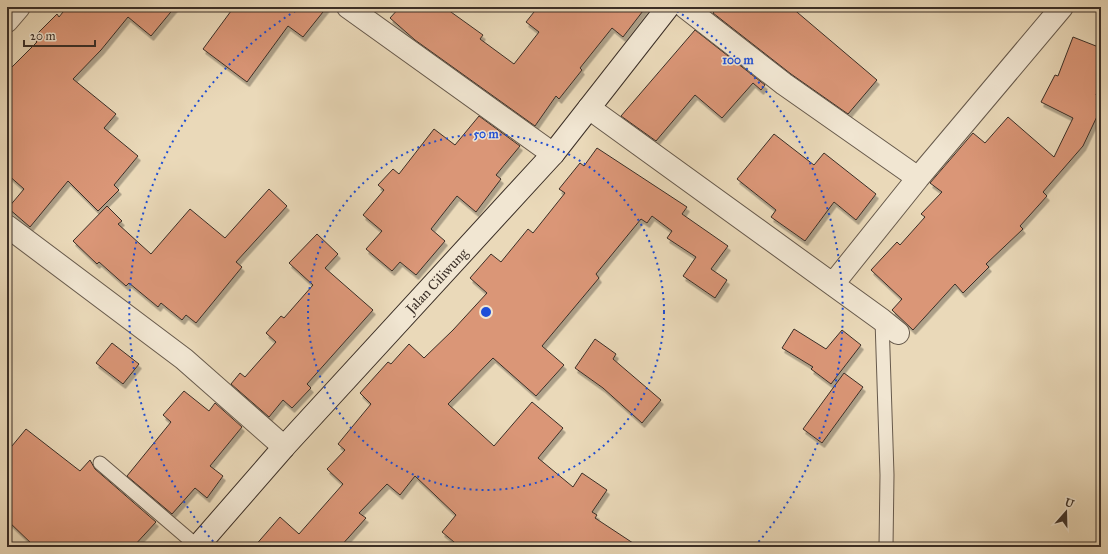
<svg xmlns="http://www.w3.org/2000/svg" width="1108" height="554" viewBox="0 0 1108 554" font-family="'IM FELL Great Primer',serif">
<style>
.building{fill:#da9677;stroke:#3b2f27;filter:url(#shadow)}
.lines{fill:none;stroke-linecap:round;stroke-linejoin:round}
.lane-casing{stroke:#675a4c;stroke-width:15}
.street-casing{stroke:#675a4c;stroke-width:24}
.secondary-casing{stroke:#3b2f27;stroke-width:24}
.lane{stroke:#f1e6d2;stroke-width:13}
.street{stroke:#f1e6d2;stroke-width:22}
.secondary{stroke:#f1e6d2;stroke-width:22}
.ring{fill:none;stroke:#1d4ed8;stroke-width:2;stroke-dasharray:2 4}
.labels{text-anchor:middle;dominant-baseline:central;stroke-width:3;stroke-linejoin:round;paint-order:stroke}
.street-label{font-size:14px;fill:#3b2f27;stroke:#f1e6d2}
.centre{fill:#1d4ed8;stroke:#f1e6d2;stroke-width:2}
.ring-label{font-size:12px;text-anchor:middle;font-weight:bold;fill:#1d4ed8;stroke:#f1e6d2;stroke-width:3;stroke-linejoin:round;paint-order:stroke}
</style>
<defs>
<filter id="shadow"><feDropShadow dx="2.5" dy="4.5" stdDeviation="0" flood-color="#0004"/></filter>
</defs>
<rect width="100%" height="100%" fill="#ead9b9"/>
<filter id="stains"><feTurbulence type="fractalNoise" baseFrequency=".005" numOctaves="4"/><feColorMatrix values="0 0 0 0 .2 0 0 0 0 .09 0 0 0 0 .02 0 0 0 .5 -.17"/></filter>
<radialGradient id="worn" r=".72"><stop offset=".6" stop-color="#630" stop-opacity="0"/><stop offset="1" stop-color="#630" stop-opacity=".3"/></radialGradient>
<path class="building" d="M 67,7 L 175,7 L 151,36 L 128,17 L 101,50 L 73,79 L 116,114 L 104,128 L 138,156 L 114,185 L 119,190 L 98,211 L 68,181 L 30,227 L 8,208 L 24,189 L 7,174 L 7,72 L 37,42 L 33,38 L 57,14 L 59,17 Z
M 234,7 L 327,7 L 303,37 L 288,26 L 247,82 L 203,49 Z
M 400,7 L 444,7 L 483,35 L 480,39 L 514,64 L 539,32 L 526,22 L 538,7 L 646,7 L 623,37 L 612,28 L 580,68 L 582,70 L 559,99 L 556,96 L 535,126 L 415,40 L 390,18 Z
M 718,7 L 791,7 L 877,80 L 848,114 L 791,74 L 713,13 Z
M 695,30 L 765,85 L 761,90 L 753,83 L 722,118 L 695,95 L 656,141 L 621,116 Z
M 1073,37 L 1101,48 L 1101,82 L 1096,95 L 1101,97 L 1101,108 L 1083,146 L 1043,192 L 1047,196 L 1020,226 L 1023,229 L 986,264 L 989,267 L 963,293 L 955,284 L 913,330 L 892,310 L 902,299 L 871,270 L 897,242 L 900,245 L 925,217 L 921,214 L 942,192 L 930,183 L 973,133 L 985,143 L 1008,117 L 1054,157 L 1073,118 L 1041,102 L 1055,75 L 1058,76 Z
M 479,116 L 520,146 L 496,175 L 501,179 L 476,212 L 457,196 L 431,229 L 445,241 L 416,275 L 400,262 L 392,271 L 366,249 L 382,231 L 363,215 L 384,190 L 378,185 L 393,169 L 399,174 L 434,129 L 455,145 Z
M 774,134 L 814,165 L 824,153 L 876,194 L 856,220 L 834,202 L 805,241 L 771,217 L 776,210 L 737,179 Z
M 597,148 L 687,207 L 682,214 L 728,246 L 711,269 L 727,280 L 715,298 L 683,276 L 696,257 L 667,238 L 672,231 L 652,216 L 647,223 L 641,219 L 596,274 L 599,278 L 542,346 L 564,365 L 536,396 L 493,358 L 448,404 L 494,446 L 532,402 L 563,428 L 538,458 L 573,487 L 582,473 L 607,490 L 592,512 L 597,515 L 595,518 L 639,547 L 460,547 L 442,532 L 456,515 L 415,476 L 400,495 L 387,484 L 359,513 L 366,518 L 340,547 L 254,547 L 280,517 L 299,534 L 343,484 L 327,469 L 345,450 L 338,444 L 371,404 L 360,393 L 388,362 L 391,364 L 409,344 L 424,358 L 453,330 L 487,293 L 470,278 L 491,254 L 501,262 L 528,229 L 533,233 L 565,193 L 559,189 L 580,163 L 584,166 Z
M 269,189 L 287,206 L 236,262 L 242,267 L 196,323 L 186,315 L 182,320 L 161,303 L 158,307 L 129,283 L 126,286 L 99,262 L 97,264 L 73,241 L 107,206 L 122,221 L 118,224 L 151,254 L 190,209 L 225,238 Z
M 317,234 L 338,254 L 325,268 L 373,310 L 307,384 L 311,388 L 292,408 L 283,400 L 269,417 L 231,384 L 240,373 L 245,377 L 276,342 L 266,333 L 281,316 L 284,318 L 313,285 L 289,263 Z
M 794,329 L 826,349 L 842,330 L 861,345 L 831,384 L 811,369 L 813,367 L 782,348 Z
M 595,339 L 616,354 L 613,359 L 661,400 L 642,423 L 603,388 L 575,368 Z
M 112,343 L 139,364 L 123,384 L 96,363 Z
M 844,373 L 863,387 L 822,443 L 803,429 Z
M 184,391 L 209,411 L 215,403 L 242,427 L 210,466 L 223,476 L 207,498 L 195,488 L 172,514 L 127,476 L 171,422 L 163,415 Z
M 26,429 L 80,471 L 90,460 L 95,469 L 156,522 L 133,547 L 35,547 L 7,520 L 7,452 Z"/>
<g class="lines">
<defs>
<path id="lane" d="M 882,320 L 887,475 L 886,547
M 100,463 L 197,546"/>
<path id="street" d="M 348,7 L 553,154
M 685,7 L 784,84 L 918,178
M 7,21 L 19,7
M 589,108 L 882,320 L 898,333
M 7,226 L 184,359 L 284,447
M 833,284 L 918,178 L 1062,7"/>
<path id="secondary" d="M 197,547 L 284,447 L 553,154 L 668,7"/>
</defs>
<use href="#lane" class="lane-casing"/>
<use href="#street" class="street-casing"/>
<use href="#secondary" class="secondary-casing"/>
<use href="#lane" class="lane"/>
<use href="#street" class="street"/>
<use href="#secondary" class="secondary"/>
</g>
<g class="ring">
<circle cx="486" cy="312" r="178"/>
<path d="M217 546A356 356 0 0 1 300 8M672 8A356 356 0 0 1 755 546"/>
</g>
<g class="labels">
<g class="street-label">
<text transform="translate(437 281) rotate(-47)">Jalan Ciliwung</text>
</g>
</g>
<circle cx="486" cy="312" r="6" class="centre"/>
<g class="ring-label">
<text x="738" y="64">100 m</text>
<text x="486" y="138">50 m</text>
</g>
<rect width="1108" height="554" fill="none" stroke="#ead9b9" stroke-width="24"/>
<rect x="8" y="8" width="1092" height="538" fill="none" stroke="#3b2f27" stroke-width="2"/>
<rect x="12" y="12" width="1084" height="530" fill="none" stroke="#3b2f27"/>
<g transform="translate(1066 512) rotate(20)" stroke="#f1e6d2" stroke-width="3" paint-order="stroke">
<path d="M0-3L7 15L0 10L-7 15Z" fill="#3b2f27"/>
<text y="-6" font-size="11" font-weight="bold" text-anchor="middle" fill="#3b2f27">U</text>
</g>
<path d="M24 40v6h71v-6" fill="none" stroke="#3b2f27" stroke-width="2"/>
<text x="30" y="40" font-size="12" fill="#3b2f27" stroke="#f1e6d2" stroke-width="3" paint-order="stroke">20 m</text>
<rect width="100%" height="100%" filter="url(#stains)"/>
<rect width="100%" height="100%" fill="url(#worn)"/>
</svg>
